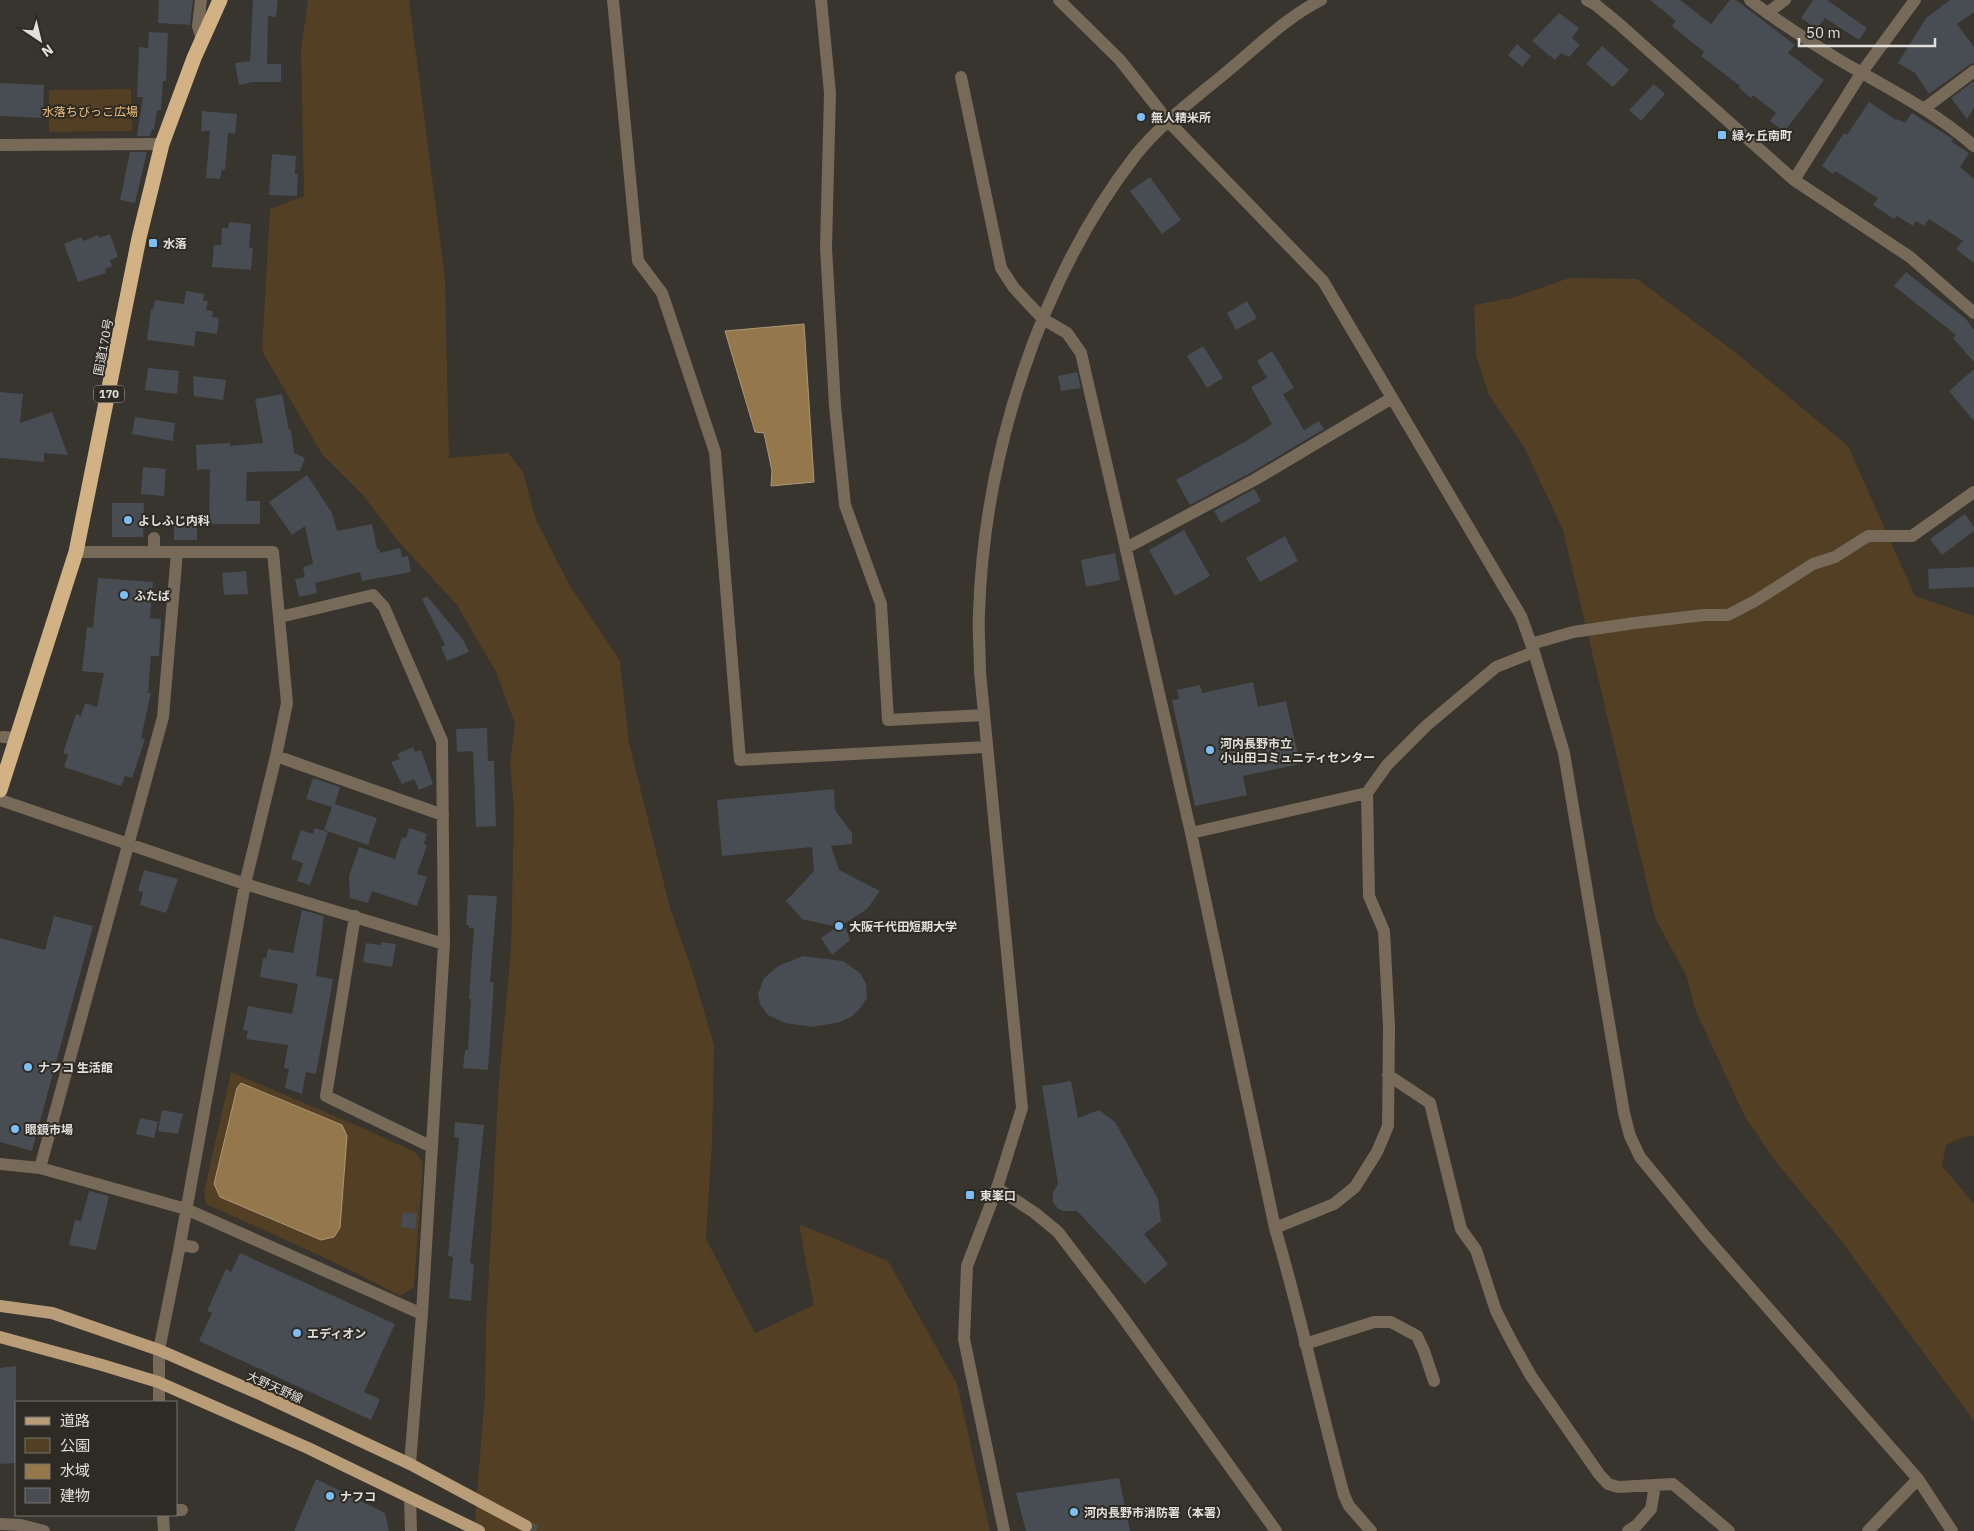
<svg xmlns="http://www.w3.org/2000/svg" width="1974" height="1531" viewBox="0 0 1974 1531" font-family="'IBM Plex Sans','Noto Sans JP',sans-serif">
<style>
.green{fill:#533f23}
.water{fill:#95774c;stroke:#ac9677}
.building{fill:#474d52}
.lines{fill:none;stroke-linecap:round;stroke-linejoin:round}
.major-tunnel{stroke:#514e48;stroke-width:12;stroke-dasharray:12 6;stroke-linecap:butt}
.minor{stroke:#776a58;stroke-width:12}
.major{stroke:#b89d78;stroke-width:12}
.highway{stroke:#d2b184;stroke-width:15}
.poi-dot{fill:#7bbef8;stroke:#2e2a24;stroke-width:2}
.labels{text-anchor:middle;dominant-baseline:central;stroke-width:4;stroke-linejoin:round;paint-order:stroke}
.shield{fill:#2e2a24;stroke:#aba9a4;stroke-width:1}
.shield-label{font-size:11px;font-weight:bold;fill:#e1dfdb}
.park-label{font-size:12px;fill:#efc07d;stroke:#2e2a24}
.poi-label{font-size:12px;font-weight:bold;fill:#e1dfdb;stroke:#2e2a24;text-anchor:start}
.street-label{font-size:12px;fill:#e1dfdb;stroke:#2e2a24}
</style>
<rect width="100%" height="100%" fill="#38342e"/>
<path class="green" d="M 308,0 L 409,0 L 445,278 L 449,458 L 508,453 L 523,472 L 536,520 L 570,586 L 620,661 L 629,743 L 670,908 L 692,970 L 714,1045 L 712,1142 L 706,1239 L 755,1333 L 814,1305 L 799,1224 L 888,1261 L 957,1384 L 990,1531 L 474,1531 L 485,1394 L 486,1327 L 499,1079 L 511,950 L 514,807 L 510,765 L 515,724 L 496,672 L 457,605 L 398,541 L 363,495 L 322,454 L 262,351 L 270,209 L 304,196 L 301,50 Z
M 131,89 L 132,131 L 49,132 L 49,90 Z
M 1569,278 L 1637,279 L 1736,353 L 1848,446 L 1915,596 L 1974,616 L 1974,1136 L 1964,1137 L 1946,1145 L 1942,1166 L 1974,1204 L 1974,1421 L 1839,1238 L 1776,1162 L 1745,1117 L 1695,1009 L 1687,977 L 1655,918 L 1563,530 L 1524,447 L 1489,395 L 1476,356 L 1474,305 L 1512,298 Z
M 231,1072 L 365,1129 L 415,1152 L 423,1163 L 414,1287 L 400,1296 C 337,1261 271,1234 206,1204 L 204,1192 Z"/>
<path class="water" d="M 804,324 L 814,482 L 771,486 L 772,471 L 764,433 L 755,432 L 725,331 Z
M 241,1083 L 342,1125 L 347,1136 L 340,1228 L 334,1237 L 321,1240 L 220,1197 L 214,1184 L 237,1088 Z"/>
<path class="building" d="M 159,0 L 193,0 L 190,25 L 158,23 Z
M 253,0 L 278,0 L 276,17 L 268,16 L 267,64 L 281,64 L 281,82 L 253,82 L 239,85 L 235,63 L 250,61 Z
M 1650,0 L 1680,0 L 1711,24 L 1730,0 L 1736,0 L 1795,45 L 1788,53 L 1824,80 L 1784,132 L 1770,121 L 1776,113 L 1753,95 L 1751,98 L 1739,88 L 1740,86 L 1701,56 L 1704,52 L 1672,26 L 1676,21 Z
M 1813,0 L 1827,0 L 1867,28 L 1859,40 L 1825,18 L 1817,29 L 1801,18 Z
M 1950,0 L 1974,0 L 1974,12 L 1957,24 L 1974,47 L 1974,63 L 1969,65 L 1929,94 L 1915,73 L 1898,63 L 1926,18 Z
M 1559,13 L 1579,28 L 1572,38 L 1580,45 L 1569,57 L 1561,53 L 1555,60 L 1532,41 Z
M 149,32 L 168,33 L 166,81 L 163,81 L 161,110 L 157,110 L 154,130 L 152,129 L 150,136 L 137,136 L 143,97 L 137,97 L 139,47 L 148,48 Z
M 1517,44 L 1531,56 L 1522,67 L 1508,55 Z
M 1602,46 L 1629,70 L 1613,87 L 1586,64 Z
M 1974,81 L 1974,108 L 1967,119 L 1951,98 Z
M 0,83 L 44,85 L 43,118 L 0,116 Z
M 1654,84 L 1665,94 L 1641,121 L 1629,110 Z
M 1869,102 L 1896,120 L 1897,119 L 1905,123 L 1912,113 L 1948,136 L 1953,139 L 1952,142 L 1969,153 L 1960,167 L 1974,179 L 1974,263 L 1956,249 L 1963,241 L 1929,219 L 1924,226 L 1916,221 L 1913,226 L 1897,216 L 1894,219 L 1873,205 L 1878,198 L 1835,171 L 1833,174 L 1822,166 L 1844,133 L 1847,135 Z
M 202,111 L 237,114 L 235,134 L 228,133 L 225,170 L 222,170 L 220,179 L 206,178 L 210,131 L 201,131 Z
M 130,152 L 147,152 L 135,203 L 120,200 Z
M 272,154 L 296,156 L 295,174 L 298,174 L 297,196 L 269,195 Z
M 1150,177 L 1181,220 L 1162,234 L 1130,191 Z
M 229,222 L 251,224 L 249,248 L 253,248 L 251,270 L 212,267 L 214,245 L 221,245 L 222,228 L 228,228 Z
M 110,234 L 118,257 L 110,260 L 112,266 L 105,269 L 106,273 L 78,282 L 64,244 L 81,237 L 83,241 L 98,235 L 99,238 Z
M 1906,272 L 1966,319 L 1974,330 L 1974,362 L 1953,338 L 1956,335 L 1894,286 Z
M 186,291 L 204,294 L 203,301 L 208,301 L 206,310 L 213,311 L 212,317 L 219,318 L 217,334 L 196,331 L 194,346 L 147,340 L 151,309 L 153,310 L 155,300 L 184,304 Z
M 1247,301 L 1257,318 L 1236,330 L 1227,313 Z
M 1203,346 L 1223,378 L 1207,388 L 1187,356 Z
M 1272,351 L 1294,388 L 1283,394 L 1304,430 L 1319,421 L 1324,429 L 1252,472 L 1190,505 L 1176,480 L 1246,441 L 1272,424 L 1251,387 L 1267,378 L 1257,361 Z
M 148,368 L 179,371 L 177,394 L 145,390 Z
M 1974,369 L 1974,421 L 1949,391 Z
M 1077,372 L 1081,388 L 1061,391 L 1058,376 Z
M 193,376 L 226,380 L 223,400 L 194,396 Z
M 0,392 L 23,394 L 20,423 L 52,412 L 68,455 L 44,453 L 44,462 L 0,458 Z
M 282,394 L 289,430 L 291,430 L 294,453 L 305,458 L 300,471 L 247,472 L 246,501 L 260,501 L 260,524 L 209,524 L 210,469 L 197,470 L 196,445 L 230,443 L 230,446 L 263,443 L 255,399 Z
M 135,417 L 175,423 L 173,441 L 132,434 Z
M 143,467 L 166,469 L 164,496 L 141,494 Z
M 307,475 L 332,513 L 337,531 L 372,524 L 377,549 L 379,549 L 380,553 L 400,548 L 402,557 L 408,556 L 411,572 L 362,581 L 360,572 L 315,583 L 317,593 L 299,597 L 295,579 L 305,577 L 303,567 L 313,564 L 305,526 L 292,535 L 269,502 Z
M 1254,489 L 1261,501 L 1221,523 L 1214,511 Z
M 112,503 L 144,503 L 143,537 L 112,537 Z
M 1965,514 L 1974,527 L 1974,531 L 1942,555 L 1930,539 Z
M 174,519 L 197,519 L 197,540 L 174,540 Z
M 1184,530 L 1210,576 L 1175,596 L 1149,550 Z
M 1285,536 L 1298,561 L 1260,582 L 1246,558 Z
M 1115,553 L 1120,580 L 1086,587 L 1081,560 Z
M 1974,567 L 1974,587 L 1929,589 L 1928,569 Z
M 246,571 L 248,594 L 224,595 L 222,573 Z
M 98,578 L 153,582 L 150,618 L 161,619 L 159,656 L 151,656 L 148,693 L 151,693 L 141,738 L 145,739 L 132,778 L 125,776 L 121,786 L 64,767 L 68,755 L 63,753 L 76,714 L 81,716 L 85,703 L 97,707 L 104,673 L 82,671 L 87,627 L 93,628 Z
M 427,596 L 464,641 L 469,652 L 447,661 L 441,647 L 445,645 L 422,599 Z
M 1253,682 L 1258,707 L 1286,701 L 1300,764 L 1243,776 L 1247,795 L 1195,806 L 1172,700 L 1179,699 L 1177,690 L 1200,685 L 1202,693 Z
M 487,728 L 488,761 L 494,761 L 496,826 L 476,827 L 473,751 L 457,752 L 456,729 Z
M 413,747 L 415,752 L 421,750 L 433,784 L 419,790 L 414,779 L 402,784 L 391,762 L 400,759 L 397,754 Z
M 313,778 L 340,787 L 335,804 L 377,818 L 368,845 L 324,830 L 332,807 L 306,799 Z
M 834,789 L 835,810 L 852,833 L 852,844 L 831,846 L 839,870 L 880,891 L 867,909 L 844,924 L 850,940 L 832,955 L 821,938 L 837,927 L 802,919 L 786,901 L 814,871 L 812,847 L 722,856 L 717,800 Z
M 315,828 L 328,832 L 310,885 L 297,881 L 303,863 L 291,859 L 301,830 L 313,834 Z
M 409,828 L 427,834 L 424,844 L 427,845 L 417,874 L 427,877 L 417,906 L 372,891 L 368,903 L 350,898 L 349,876 L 359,847 L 395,859 L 402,837 L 406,838 Z
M 144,870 L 178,879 L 166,913 L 140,905 L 143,892 L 138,891 Z
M 468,895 L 497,896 L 490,982 L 494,982 L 488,1070 L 463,1068 L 465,1050 L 468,1050 L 471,999 L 469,999 L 474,928 L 469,928 L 469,925 L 466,925 Z
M 302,910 L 324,916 L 316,976 L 333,979 L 316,1074 L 306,1072 L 302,1094 L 285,1088 L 289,1069 L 284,1068 L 288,1045 L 246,1039 L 248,1031 L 243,1030 L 248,1006 L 292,1014 L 298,984 L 260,977 L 263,958 L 266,958 L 268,949 L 293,953 Z
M 54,916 L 93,926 L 32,1151 L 0,1142 L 0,938 L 45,950 Z
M 381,942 L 396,944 L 392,967 L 363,962 L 366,943 L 381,945 Z
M 803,956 L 843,961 L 860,973 L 866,984 L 867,998 L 859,1010 L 851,1017 L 840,1022 L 813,1027 L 785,1023 L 768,1015 L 760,1004 L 758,994 L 764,978 L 778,966 Z
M 1071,1081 L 1078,1118 L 1099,1110 L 1115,1122 L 1158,1199 L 1161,1221 L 1144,1234 L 1168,1264 L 1145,1284 L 1077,1211 L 1063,1211 L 1058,1209 L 1053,1202 L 1053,1192 L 1058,1184 L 1042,1086 Z
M 162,1110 L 183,1114 L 178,1134 L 158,1131 Z
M 140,1118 L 158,1122 L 154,1138 L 136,1134 Z
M 455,1122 L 484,1125 L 470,1263 L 474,1264 L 471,1301 L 449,1298 L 453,1257 L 448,1256 L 459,1138 L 454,1137 Z
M 89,1191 L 109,1196 L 96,1250 L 69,1245 L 75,1220 L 81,1221 Z
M 403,1212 L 417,1214 L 415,1229 L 401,1227 Z
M 240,1253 L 395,1324 L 364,1392 L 380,1399 L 371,1420 L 199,1341 L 212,1313 L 207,1311 L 226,1269 L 231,1272 Z
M 16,1366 L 16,1463 L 0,1464 L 0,1368 Z
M 1119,1478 L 1130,1531 L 1026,1531 L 1016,1493 Z
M 316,1479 L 385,1513 L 389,1531 L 294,1531 Z"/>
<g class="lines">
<path class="major-tunnel" d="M 526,1526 L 536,1531"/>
<path class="minor" d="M 201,0 L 198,26 L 202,40
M 613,0 L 638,261 L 662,293 L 715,452 L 740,760 L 986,747
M 821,0 L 830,93 L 826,247 L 835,406 L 845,505 L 881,604 L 888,720 L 984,715
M 1059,0 L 1120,60 L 1168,121 L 1323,281 L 1521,616 L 1534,652 L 1564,753 L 1624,1113 L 1630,1136 L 1640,1157 L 1704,1235 L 1918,1479 L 1952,1531
M 1587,0 L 1596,5 L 1618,23 L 1794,180 L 1910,257 L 1974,313
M 1750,0 C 1777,21 1807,40 1836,58 C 1883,86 1932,109 1974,146
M 1767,13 L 1785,0
M 961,77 L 1001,268 L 1014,288 L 1043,319 L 1067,333 L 1081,353 L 1191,833 L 1275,1228 C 1301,1316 1320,1407 1344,1495 L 1349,1506 L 1371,1531
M 1925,108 L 1974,71
M 0,145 L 162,144
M 1794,180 L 1862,72 L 1915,0
M 1126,548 L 1256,479 L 1392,398
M 76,552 L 273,552 L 287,703 L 276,756 L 245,884 L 180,1245 L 159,1350 L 159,1402
M 154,552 L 154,538
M 280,617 L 373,595 L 384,607 L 442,741 L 444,944 L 422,1314 L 410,1464
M 1531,644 L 1573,632 L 1635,623 L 1704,615 L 1728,615 L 1755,601 L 1813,564 L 1835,557 L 1868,536 L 1912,536 L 1974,492
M 3,737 L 17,738
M 276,756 L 443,815
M 0,800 L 245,884 L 444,944
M 1191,833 L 1367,793
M 355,916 L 326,1096 L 432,1147
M 1388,1075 L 1430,1103 L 1461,1229 L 1476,1250 L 1496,1311 L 1513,1344 L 1531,1376 L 1599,1474 L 1608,1484 L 1618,1487 L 1673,1484 L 1729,1531
M 0,1164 L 40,1168 L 186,1209 L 422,1314
M 40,1168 L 163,717 L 177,552
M 997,1188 L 1035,1213 L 1058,1232 L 1119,1312 L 1276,1531
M 1275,1228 L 1334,1204 L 1355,1187 L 1377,1152 L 1388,1126 L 1389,1027 L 1384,931 L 1369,896 L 1367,793 L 1387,765 L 1426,726 L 1496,667 L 1534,652
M 180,1245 L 193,1247
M 1305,1344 L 1374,1322 L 1391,1322 L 1417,1336 L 1424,1351 L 1434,1381
M 410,1498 L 411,1531
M 176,1510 L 182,1510
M 163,1515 L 164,1531
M 0,1524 L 21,1525 L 44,1531
M 1004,1531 L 964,1339 L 967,1266 L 997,1188 L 1022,1108 L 980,672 C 980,653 978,632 979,613 C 984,457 1039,280 1135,156 C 1161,123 1197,97 1229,70 C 1258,46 1287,17 1321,0
M 1628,1531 L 1637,1525 L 1651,1509 L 1655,1485
M 1868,1531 L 1918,1479"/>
<path class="major" d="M 0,1306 L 52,1313 L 159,1350 L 262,1395 L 410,1464 L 526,1526
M 0,1337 L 102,1365 L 158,1382 L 308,1448 L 479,1531"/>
<path class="highway" d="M 0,790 L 76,552 L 139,238 L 162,144 L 194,58 L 220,0"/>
</g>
<g class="poi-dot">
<circle cx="1141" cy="117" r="5"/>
<rect x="1717" y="130" width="10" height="10" rx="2.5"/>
<rect x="148" y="238" width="10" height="10" rx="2.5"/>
<circle cx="128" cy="520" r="5"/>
<circle cx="124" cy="595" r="5"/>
<circle cx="1210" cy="750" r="5"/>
<circle cx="839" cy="926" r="5"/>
<circle cx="28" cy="1067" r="5"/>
<circle cx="15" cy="1129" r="5"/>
<rect x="965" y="1190" width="10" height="10" rx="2.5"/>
<circle cx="297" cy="1333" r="5"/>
<circle cx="330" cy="1496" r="5"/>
<circle cx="1074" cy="1512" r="5"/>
</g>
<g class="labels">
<rect class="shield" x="94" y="385.5" width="30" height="17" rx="4"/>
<g class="shield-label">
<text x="109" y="394">170</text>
</g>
<g class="park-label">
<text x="90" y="111">水落ちびっこ広場</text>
</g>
<g class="poi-label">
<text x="1151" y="117">無人精米所</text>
<text x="1732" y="135">緑ヶ丘南町</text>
<text x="163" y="243">水落</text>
<text x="138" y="520">よしふじ内科</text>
<text x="134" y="595">ふたば</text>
<text x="1220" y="743">河内長野市立<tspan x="1220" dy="14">小山田コミュニティセンター</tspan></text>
<text x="849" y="926">大阪千代田短期大学</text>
<text x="38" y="1067">ナフコ 生活館</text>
<text x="25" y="1129">眼鏡市場</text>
<text x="980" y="1195">東峯口</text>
<text x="307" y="1333">エディオン</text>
<text x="340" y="1496">ナフコ</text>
<text x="1084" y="1512">河内長野市消防署（本署）</text>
</g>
<g class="street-label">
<text transform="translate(103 347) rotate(-79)">国道170号</text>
<text transform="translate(275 1387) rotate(24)">大野天野線</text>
</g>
</g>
<rect x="15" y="1401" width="162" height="115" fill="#2e2a24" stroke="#76726d"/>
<rect x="25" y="1417" width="25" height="8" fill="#b89d78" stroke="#76726d"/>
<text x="60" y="1426" font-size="15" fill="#e1dfdb">道路</text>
<rect x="25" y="1438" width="25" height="15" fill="#533f23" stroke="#76726d"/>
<text x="60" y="1451" font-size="15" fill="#e1dfdb">公園</text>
<rect x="25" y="1464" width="25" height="15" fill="#95774c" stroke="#76726d"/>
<text x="60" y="1476" font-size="15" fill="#e1dfdb">水域</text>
<rect x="25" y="1488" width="25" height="15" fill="#474d52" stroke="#76726d"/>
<text x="60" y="1501" font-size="15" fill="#e1dfdb">建物</text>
<g transform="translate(40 40) rotate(145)" stroke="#2e2a24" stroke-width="4" paint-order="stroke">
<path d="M0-4L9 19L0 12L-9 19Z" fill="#e1dfdb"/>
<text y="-8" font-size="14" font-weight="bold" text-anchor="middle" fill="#e1dfdb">N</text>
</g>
<path d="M1799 38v8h136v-8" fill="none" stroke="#e1dfdb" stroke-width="2.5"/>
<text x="1806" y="38" font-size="15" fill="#e1dfdb" stroke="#2e2a24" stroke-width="4" paint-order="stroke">50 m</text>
</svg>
